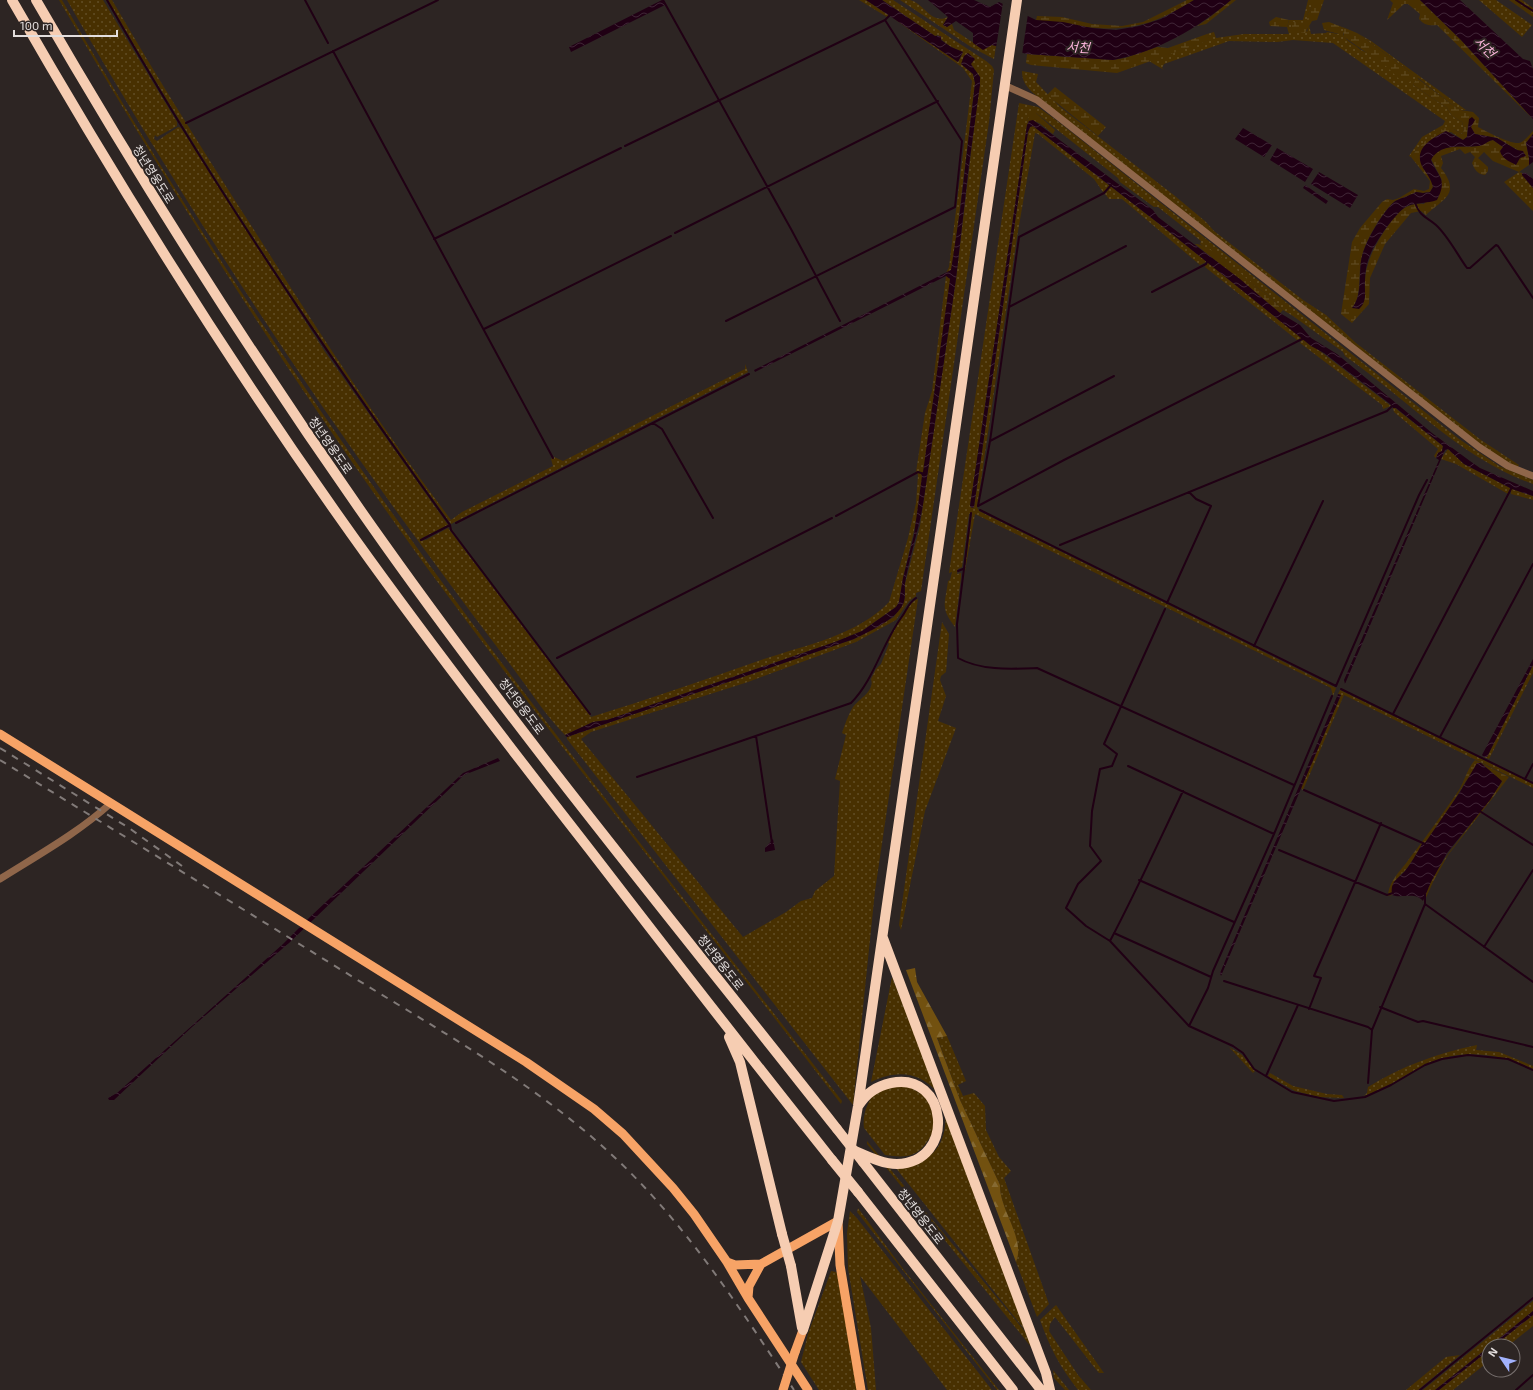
<svg xmlns="http://www.w3.org/2000/svg" width="1533" height="1390" viewBox="0 0 1533 1390" font-family="'Exo 2','Noto Sans KR',sans-serif">
<style>
.grass{fill:url(#grass-dots)}
.forest{fill:url(#forest-firs)}
.wetland{fill:url(#wetland-marsh);fill-rule:evenodd}
.water{fill:url(#water-waves)}
.pier{fill:#2d2523}
.lines{fill:none;stroke-linecap:round;stroke-linejoin:round}
.stream{stroke:#200014;stroke-width:2}
.minor{stroke:#8f664a;stroke-width:7}
.major{stroke:#f7a366;stroke-width:9}
.highway{stroke:#f6cdb2;stroke-width:10}
.rail{stroke:#817a78;stroke-width:2;stroke-dasharray:7 7;stroke-linecap:butt}
.major-bridge{stroke:#f7a366;stroke-width:9}
.highway-bridge{stroke:#f6cdb2;stroke-width:10}
.labels{text-anchor:middle;dominant-baseline:central;stroke-width:4;stroke-linejoin:round;paint-order:stroke}
.street-label{font-size:12px;fill:#e3dedd;stroke:#2d2523}
.water-label{font-size:13px;font-style:italic;fill:#fdb6dd;stroke:#2d2523}
</style>
<defs>
<pattern id="grass-dots" width="8" height="8" patternUnits="userSpaceOnUse"><rect width="8" height="8" fill="#483001"/><path d="M2 2h.1M6 6h.1" fill="none" stroke="#624e26" stroke-width="1.8" stroke-linecap="round"/></pattern>
<pattern id="forest-firs" width="22" height="20" patternUnits="userSpaceOnUse"><rect width="22" height="20" fill="#725110"/><path d="M5 1l3.5 6h-7zM16 11l3.5 6h-7z" fill="#866a32"/></pattern>
<pattern id="wetland-marsh" width="20" height="14" patternUnits="userSpaceOnUse"><rect width="20" height="14" fill="#483001"/><path d="M1 5h8M5 5V1M11 12h8M15 12V8" fill="none" stroke="#624e26"/></pattern>
<pattern id="water-waves" width="16" height="10" patternUnits="userSpaceOnUse"><rect width="16" height="10" fill="#200014"/><path d="M0 5q4-4 8 0t8 0" fill="none" stroke="#402536"/></pattern>
</defs>
<rect width="100%" height="100%" fill="#2d2523"/>
<path class="grass" d="M 59,0 L 62,0 C 186,216 324,423 472,623 C 592,785 719,942 842,1101 L 841,1104 C 703,924 559,748 425,565 C 293,383 172,194 59,0 Z
M 67,0 L 103,0 L 177,122 L 177,126 L 157,137 L 155,135 L 154,139 L 157,141 L 178,127 L 181,128 L 325,352 L 448,525 L 422,538 L 420,541 L 426,540 L 448,528 L 591,717 C 649,699 707,679 764,659 C 806,645 858,635 889,602 L 908,538 L 916,503 L 918,475 L 916,472 L 925,413 L 932,391 L 946,276 L 949,276 L 951,279 L 949,294 L 919,509 L 903,578 L 899,602 L 896,607 L 862,631 L 835,642 L 607,720 L 593,722 L 565,735 C 547,717 533,695 518,675 C 489,636 459,597 430,557 C 298,379 177,192 67,0 Z
M 108,0 L 112,0 C 160,83 211,163 263,244 C 322,338 384,431 451,520 L 462,512 L 553,466 L 551,459 L 554,457 L 563,461 L 745,369 L 745,364 L 748,372 L 451,524 C 328,355 212,181 108,0 Z
M 859,0 L 866,0 L 889,15 L 887,17 Z
M 882,0 L 893,0 L 986,61 L 992,66 L 994,70 L 989,122 L 921,591 L 916,593 L 916,596 L 909,601 L 896,620 L 856,642 L 748,682 L 591,732 L 581,739 L 743,937 L 786,912 L 801,901 L 812,898 L 815,891 L 834,876 L 840,781 L 835,779 L 846,735 L 842,733 C 845,724 848,715 853,707 C 859,699 875,691 871,679 L 876,669 L 881,664 L 889,644 L 888,642 C 894,631 908,601 918,599 L 875,891 L 853,1105 L 567,739 L 567,737 L 854,639 L 894,617 L 905,598 L 905,584 L 920,526 L 924,498 L 956,279 L 980,77 L 970,64 L 961,64 L 973,74 L 975,83 L 953,265 L 951,270 L 946,273 L 949,267 L 972,81 L 963,68 L 890,16 L 958,62 L 963,52 C 953,48 944,44 938,35 L 935,36 Z
M 900,0 C 903,0 907,0 910,0 C 924,3 931,25 948,17 L 943,25 L 947,27 L 952,24 L 954,30 L 983,49 L 992,45 L 996,46 L 994,59 L 971,47 Z
M 1308,0 L 1312,0 L 1312,7 L 1307,15 L 1307,23 L 1302,23 L 1307,32 L 1309,25 L 1311,34 L 1326,33 L 1327,32 L 1338,34 L 1342,27 L 1345,28 L 1343,34 C 1346,42 1355,44 1361,50 L 1412,73 L 1357,33 L 1371,41 L 1466,110 L 1461,110 L 1455,107 L 1418,78 L 1413,85 L 1447,108 L 1452,116 L 1462,122 L 1464,130 L 1462,134 L 1454,129 L 1419,147 L 1411,157 L 1409,156 L 1422,137 L 1443,125 L 1445,121 L 1333,43 L 1293,40 L 1277,42 L 1229,41 L 1164,64 L 1162,68 L 1164,70 L 1149,61 L 1209,40 L 1207,34 L 1214,32 L 1216,38 L 1244,34 L 1289,34 L 1287,27 L 1289,20 L 1303,20 Z
M 1479,0 L 1496,0 L 1532,25 L 1522,37 Z
M 1022,71 L 1038,74 L 1036,82 L 1060,107 L 1175,196 L 1206,222 L 1214,231 L 1303,300 L 1326,315 L 1356,343 L 1481,440 L 1519,465 L 1517,468 L 1500,460 L 1354,348 L 1033,93 C 1026,86 1022,81 1022,71 Z
M 1019,103 L 1038,107 L 1056,120 L 1459,439 L 1499,466 L 1533,480 L 1533,484 C 1460,458 1407,399 1345,356 L 1343,352 L 1293,316 L 1283,310 L 1267,294 L 1259,289 L 1200,244 L 1201,241 L 1158,207 L 1154,207 L 1120,182 L 1118,178 L 1036,113 L 1027,119 L 1029,121 L 1027,125 L 970,506 L 972,508 L 974,507 L 1028,132 L 1030,127 L 1033,126 L 1167,230 L 1303,338 L 1391,406 L 1383,409 L 1382,405 L 1300,343 L 1303,338 L 1297,340 L 1205,267 L 1206,262 L 1200,265 L 1122,199 L 1109,199 L 1105,194 L 1110,187 L 1103,192 L 1094,179 L 1038,134 L 1035,133 L 1017,237 L 977,507 L 979,511 L 1336,688 L 1333,696 L 1331,688 L 975,514 L 964,577 L 972,513 L 969,514 L 962,567 L 958,569 L 957,574 L 961,573 L 961,577 L 955,627 C 940,607 945,605 948,581 L 950,580 L 952,572 L 949,573 Z
M 1519,172 L 1522,173 L 1522,175 L 1533,188 L 1533,211 L 1504,182 Z
M 1393,408 L 1395,408 L 1443,446 L 1442,451 L 1438,453 L 1436,458 L 1434,456 L 1438,449 L 1394,412 Z
M 1448,449 L 1464,464 L 1512,489 L 1533,496 L 1533,500 L 1511,494 L 1511,490 L 1508,494 L 1456,464 L 1441,459 Z
M 942,622 L 949,634 L 946,672 L 941,676 L 940,680 L 946,696 L 938,721 L 956,728 L 925,811 L 901,930 L 899,925 Z
M 1533,665 L 1533,673 L 1489,759 L 1484,757 L 1487,757 Z
M 1340,690 L 1533,784 L 1533,788 L 1344,695 L 1303,790 L 1301,788 L 1341,695 L 1338,694 Z
M 892,977 L 938,1093 C 919,1071 896,1070 871,1082 Z
M 947,1036 L 966,1081 L 958,1085 L 963,1096 L 974,1093 L 985,1106 L 986,1130 L 999,1157 L 1011,1171 L 1004,1178 L 1049,1304 L 1037,1317 L 1016,1262 C 1025,1238 999,1209 1000,1185 L 960,1100 L 937,1037 Z
M 1477,1045 L 1476,1050 L 1499,1052 L 1533,1066 L 1533,1069 C 1499,1053 1462,1048 1427,1064 C 1405,1074 1387,1089 1364,1096 L 1367,1093 L 1368,1087 C 1402,1066 1438,1053 1477,1045 Z
M 1229,1047 L 1242,1055 L 1255,1071 L 1253,1073 Z
M 1270,1073 L 1293,1086 L 1327,1094 L 1342,1095 L 1344,1098 L 1319,1097 L 1295,1091 L 1268,1076 Z
M 904,1084 L 927,1097 L 937,1125 C 922,1152 917,1160 885,1155 L 864,1128 C 862,1116 868,1097 879,1090 C 886,1087 897,1086 904,1084 Z
M 945,1112 L 1028,1334 L 895,1167 C 904,1164 915,1164 923,1160 C 942,1151 947,1130 945,1112 Z
M 867,1141 L 1037,1346 L 1036,1353 L 867,1144 Z
M 858,1208 L 904,1270 L 999,1390 L 997,1390 L 857,1212 Z
M 850,1211 L 856,1217 L 992,1390 L 947,1390 L 860,1276 L 871,1328 L 876,1390 L 868,1390 L 848,1268 L 847,1233 Z
M 831,1271 L 836,1272 L 840,1278 L 858,1390 L 819,1390 L 801,1362 L 808,1334 Z
M 1533,1301 L 1533,1311 L 1435,1390 L 1423,1390 Z
M 1056,1305 L 1104,1373 L 1099,1373 L 1094,1367 L 1055,1317 L 1050,1324 L 1049,1331 L 1078,1375 L 1091,1390 L 1078,1390 C 1060,1367 1050,1348 1040,1320 Z
M 1533,1315 L 1533,1326 L 1508,1346 L 1494,1346 Z
M 1489,1350 L 1489,1361 L 1453,1390 L 1439,1390 Z
M 1460,1355 L 1418,1390 L 1406,1390 L 1446,1357 Z
M 1053,1370 L 1069,1390 L 1065,1390 L 1054,1378 Z"/>
<path class="forest" d="M 915,968 L 917,982 L 947,1036 L 937,1038 L 960,1100 L 1000,1185 C 999,1209 1026,1239 1016,1262 L 906,970 Z"/>
<path class="wetland" d="M 1187,0 L 1194,0 C 1188,5 1181,9 1173,12 C 1125,38 1087,27 1036,20 L 1037,16 L 1062,17 L 1092,24 L 1122,26 L 1143,22 Z
M 1231,0 L 1236,0 L 1206,24 L 1197,26 L 1209,18 Z
M 1312,0 L 1324,0 L 1317,20 L 1312,21 L 1305,33 L 1292,31 L 1292,22 L 1307,23 L 1307,15 L 1312,7 Z
M 1390,0 L 1420,0 L 1461,40 L 1532,118 L 1437,25 C 1429,26 1424,25 1419,19 L 1420,14 L 1408,4 L 1404,4 L 1387,20 L 1393,3 Z
M 1509,0 L 1522,0 L 1533,8 L 1533,17 Z
M 1276,17 L 1289,20 L 1287,27 L 1270,26 L 1269,22 Z
M 1329,22 L 1342,27 L 1339,34 L 1324,30 L 1322,23 Z
M 1345,28 L 1357,33 L 1412,73 L 1413,78 L 1410,82 L 1400,80 L 1387,67 L 1344,37 L 1343,30 Z
M 1207,34 L 1210,40 L 1117,73 L 1031,65 L 1026,63 L 1027,54 L 1113,60 L 1125,58 L 1157,47 L 1168,48 Z
M 1417,78 L 1455,107 L 1461,110 L 1473,112 L 1479,118 L 1478,127 C 1486,131 1509,144 1519,143 C 1524,142 1529,135 1533,131 L 1533,134 L 1526,143 L 1529,158 L 1529,165 L 1519,172 L 1493,161 L 1484,152 L 1478,158 L 1488,167 L 1488,171 L 1485,175 C 1477,174 1475,170 1472,163 L 1475,157 L 1470,152 L 1465,154 L 1460,149 L 1441,156 L 1443,163 L 1441,168 C 1462,195 1442,199 1426,215 L 1421,211 L 1411,213 L 1385,244 L 1370,278 L 1369,304 L 1352,323 L 1341,314 L 1352,242 L 1360,228 L 1382,202 L 1387,199 L 1393,200 L 1399,198 L 1414,189 L 1424,191 L 1429,189 L 1430,181 L 1411,157 C 1419,147 1437,126 1451,128 C 1455,129 1458,132 1462,134 L 1464,130 L 1462,122 L 1452,116 L 1447,108 L 1413,85 ZM 1468,124 L 1475,134 L 1497,138 L 1521,152 L 1503,147 L 1493,140 C 1487,141 1484,145 1478,146 C 1461,148 1442,142 1431,159 L 1442,180 L 1424,204 C 1417,203 1412,204 1406,207 C 1392,215 1372,249 1368,264 C 1364,275 1365,286 1365,298 L 1352,308 C 1362,297 1358,276 1361,261 C 1363,245 1381,213 1394,202 C 1398,199 1409,196 1416,192 L 1423,193 L 1430,192 L 1433,187 L 1432,181 L 1427,174 L 1435,136 L 1451,132 L 1463,140 L 1467,137 Z
M 1055,87 L 1106,127 L 1098,136 L 1047,95 Z
M 1033,112 L 1036,113 L 1055,130 L 1053,134 C 1046,129 1038,119 1029,121 L 1027,119 Z
M 1195,244 C 1210,243 1246,279 1259,289 L 1267,294 L 1283,310 L 1280,313 Z
M 1475,760 L 1509,777 L 1448,855 L 1434,880 L 1424,902 C 1422,892 1447,854 1455,845 L 1502,782 L 1483,766 L 1466,781 L 1447,812 L 1405,871 C 1398,875 1391,888 1392,895 L 1388,896 C 1389,880 1401,871 1409,859 C 1426,837 1443,813 1459,790 C 1465,780 1467,769 1475,760 Z"/>
<path class="water" d="M 662,0 L 665,5 L 571,52 L 569,47 Z
M 866,0 L 882,0 L 935,36 L 941,36 L 941,40 L 951,47 L 963,52 L 958,62 Z
M 928,0 L 974,0 L 990,7 L 999,2 L 1036,20 L 1063,22 L 1092,28 L 1116,30 L 1139,26 L 1161,19 L 1194,0 L 1231,0 C 1198,28 1157,52 1113,60 L 1027,54 L 992,45 L 983,50 L 973,43 L 973,33 L 956,21 L 947,27 L 943,25 L 948,17 Z
M 1420,0 L 1460,0 L 1523,59 L 1530,61 L 1533,69 L 1533,119 L 1461,40 Z
M 968,53 L 975,59 L 971,64 L 980,77 L 980,85 L 969,165 L 956,279 L 924,498 C 920,527 910,554 905,583 C 904,592 907,601 900,609 C 892,621 867,633 854,639 L 567,737 L 565,735 L 593,722 L 607,720 L 835,642 L 862,631 L 896,607 L 899,602 L 903,578 L 914,535 L 922,476 L 921,474 L 923,472 L 950,279 L 946,276 L 755,372 L 754,370 L 951,270 L 960,211 L 975,83 L 973,74 L 961,64 L 964,56 Z
M 1472,117 L 1475,120 L 1471,127 L 1475,134 L 1497,138 L 1517,150 L 1523,151 L 1526,156 L 1520,158 L 1516,165 C 1509,161 1502,159 1500,151 L 1503,147 L 1493,140 C 1487,141 1484,146 1478,146 C 1461,148 1441,142 1431,160 C 1438,177 1448,179 1437,200 C 1427,204 1417,202 1407,206 C 1396,212 1376,241 1371,253 C 1367,261 1365,271 1365,280 C 1364,291 1368,301 1359,309 L 1352,308 C 1362,297 1359,276 1361,261 C 1363,245 1382,213 1394,202 C 1398,199 1409,196 1416,192 L 1423,193 L 1430,192 L 1433,187 C 1431,179 1427,174 1423,168 C 1412,149 1432,138 1446,131 L 1463,140 L 1467,137 L 1469,119 Z
M 1033,120 L 1153,210 L 1158,217 L 1240,279 L 1280,313 L 1300,325 L 1311,338 L 1337,354 L 1432,433 L 1470,461 L 1480,468 L 1533,491 L 1533,496 L 1512,489 L 1464,464 L 1448,449 L 1445,450 L 1345,684 L 1344,680 L 1439,460 L 1436,458 L 1438,453 L 1442,451 L 1443,446 L 1396,408 L 1393,408 L 1390,404 L 1324,353 L 1311,346 L 1167,230 L 1033,126 L 1030,127 L 1028,132 L 974,507 L 972,508 L 970,506 L 1027,125 L 1029,121 Z
M 1243,128 L 1272,145 L 1264,157 L 1235,139 Z
M 1533,134 L 1533,162 L 1529,165 L 1529,158 L 1526,143 Z
M 1277,148 L 1313,169 L 1305,182 L 1270,160 Z
M 1319,172 L 1358,195 L 1350,208 L 1311,184 Z
M 1522,173 L 1526,173 L 1533,179 L 1533,188 L 1522,175 Z
M 1305,185 L 1328,201 L 1326,204 L 1303,188 Z
M 1533,659 L 1533,665 L 1487,757 L 1484,757 L 1482,755 Z
M 1338,694 L 1341,695 L 1221,976 L 1220,973 Z
M 498,758 L 500,761 L 464,775 L 289,943 L 192,1027 L 114,1100 L 109,1100 L 108,1098 L 117,1093 L 283,944 L 310,917 L 463,773 Z
M 1477,763 L 1481,763 L 1502,781 L 1490,800 L 1447,853 L 1431,882 L 1423,901 C 1415,891 1402,899 1392,895 C 1390,881 1397,880 1405,871 C 1408,868 1421,847 1422,843 L 1425,843 L 1460,792 Z
M 773,839 L 775,850 L 765,852 L 765,848 Z
M 1533,1311 L 1533,1315 L 1494,1346 L 1490,1346 Z
M 1489,1347 L 1489,1350 L 1439,1390 L 1435,1390 Z"/>
<path class="pier" d="M 1003,2 L 1028,14 L 1022,55 L 996,48 Z"/>
<g class="lines">
<path class="stream" d="M 107,0 C 210,182 328,356 450,525 L 451,530 L 590,714
M 305,0 L 328,43
M 663,0 L 791,229 L 840,321
M 1516,0 L 1533,11
M 333,51 L 553,458
M 186,123 L 438,0
M 625,146 L 885,20 L 891,14
M 1415,203 C 1421,218 1426,216 1436,225 C 1448,236 1457,254 1467,268 L 1470,268 L 1496,245 L 1498,246 L 1533,298
M 675,233 L 938,101
M 434,239 L 621,148
M 1152,292 L 1206,264 L 1208,260
M 1009,307 L 1126,246
M 726,321 L 955,207 L 962,141 L 885,20
M 484,329 L 671,236
M 653,423 L 662,429 L 713,518
M 990,441 L 1114,376
M 978,506 L 990,441 L 1019,237 L 1104,193 L 1111,185
M 978,506 L 1064,460 L 1304,338
M 980,510 L 1336,686 L 1419,495 L 1427,480
M 971,513 L 957,624 L 958,658 C 981,671 1012,669 1037,668 L 1294,785
M 836,516 L 918,472 L 924,474
M 456,523 L 749,374
M 421,540 L 450,525
M 1060,545 L 1387,411 L 1392,406
M 958,571 L 963,569
M 1167,603 L 1211,506 L 1196,499 L 1189,492
M 1165,609 L 1104,744 L 1117,754 L 1112,766 L 1100,769 L 1092,811 L 1090,846 L 1101,861 L 1078,884 L 1066,908 L 1086,926 L 1110,941 L 1189,1026 L 1233,1046 L 1243,1053 L 1254,1069 L 1292,1092 L 1334,1101 L 1365,1097 L 1391,1085 L 1425,1065 L 1442,1059 L 1468,1055 L 1508,1059 L 1533,1070
M 1254,646 L 1323,501
M 557,658 L 832,518
M 1341,689 L 1533,783
M 1393,714 L 1512,487
M 756,736 L 772,843
M 1440,737 L 1533,564
M 1128,766 L 1274,834
M 637,777 L 851,703 C 874,680 882,644 901,618 C 907,610 908,603 916,598
M 1525,779 L 1533,764
M 1304,790 L 1425,844
M 1478,810 L 1533,845
M 1279,850 L 1387,895 L 1393,893
M 1139,880 L 1234,922
M 1425,904 L 1533,982
M 1114,933 L 1211,977
M 1110,941 C 1136,892 1159,841 1183,791
M 1484,947 L 1533,870
M 1224,981 L 1368,1027 L 1372,1030
M 1380,1007 L 1418,1022 L 1423,1021 L 1533,1047
M 1309,1009 L 1321,978 L 1314,976 L 1381,823
M 1189,1026 L 1208,988 L 1213,971 L 1274,834 L 1332,696
M 1266,1076 L 1298,1005
M 1368,1083 L 1372,1030 L 1425,904 L 1425,894
M 1420,1390 L 1533,1298
M 1516,1390 L 1533,1375"/>
<path class="minor" d="M 1004,85 L 1037,100 L 1479,447 L 1508,466 L 1533,476
M 0,879 C 38,855 78,833 111,803"/>
<path class="major" d="M 0,734 L 526,1062 L 594,1109 L 623,1134 L 673,1188 L 694,1214 L 727,1262 L 748,1298 L 808,1390
M 727,1262 L 735,1265 L 761,1264 L 838,1221 L 840,1265 L 861,1390
M 748,1298 L 749,1286 L 761,1264
M 795,1352 L 803,1330"/>
<path class="highway" d="M 12,0 C 122,192 240,380 370,560 C 441,658 515,754 590,850 C 670,954 750,1057 832,1160
M 36,0 C 144,187 260,369 385,545 C 528,746 685,936 837,1129
M 883,938 L 1046,1373 L 1050,1390
M 729,1037 L 740,1062 L 782,1234
M 853,1150 C 867,1156 882,1164 897,1164 C 957,1162 948,1071 891,1083 C 877,1086 867,1092 859,1105
M 863,1162 L 1041,1390
M 858,1192 L 1013,1390
M 791,1266 L 802,1328
M 803,1330 L 838,1221 L 858,1106 L 1017,0"/>
<path class="rail" d="M 0,748 L 129,828 L 182,866
M 0,760 C 119,833 238,906 356,979 C 444,1033 535,1084 611,1154 C 685,1222 739,1307 794,1390"/>
<path class="major-bridge" d="M 783,1390 L 795,1352"/>
<path class="highway-bridge" d="M 837,1129 L 863,1162
M 832,1160 L 858,1192
M 782,1234 L 791,1266"/>
</g>
<g class="labels">
<g class="street-label">
<text transform="translate(154 174) rotate(58)">청년영웅도로</text>
<text transform="translate(331 445) rotate(55)">청년영웅도로</text>
<text transform="translate(522 706) rotate(53)">청년영웅도로</text>
<text transform="translate(721 962) rotate(52)">청년영웅도로</text>
<text transform="translate(921 1216) rotate(52)">청년영웅도로</text>
</g>
<g class="water-label">
<text transform="translate(1078 47) rotate(3)">서천</text>
<text transform="translate(1485 47) rotate(44)">서천</text>
</g>
</g>
<g transform="translate(1501 1358) rotate(305)"><circle r="19" fill="#2d2523" stroke="#766f6d"/>
<path d="M0-3L7 15L0 10L-7 15Z" fill="#a2b2fd"/>
<text y="-6" font-size="11" font-weight="bold" text-anchor="middle" fill="#e3dedd">N</text>
</g>
<path d="M14 30v6h103v-6" fill="none" stroke="#e3dedd" stroke-width="2"/>
<text x="20" y="30" font-size="12" fill="#e3dedd" stroke="#2d2523" stroke-width="3" paint-order="stroke">100 m</text>
</svg>
